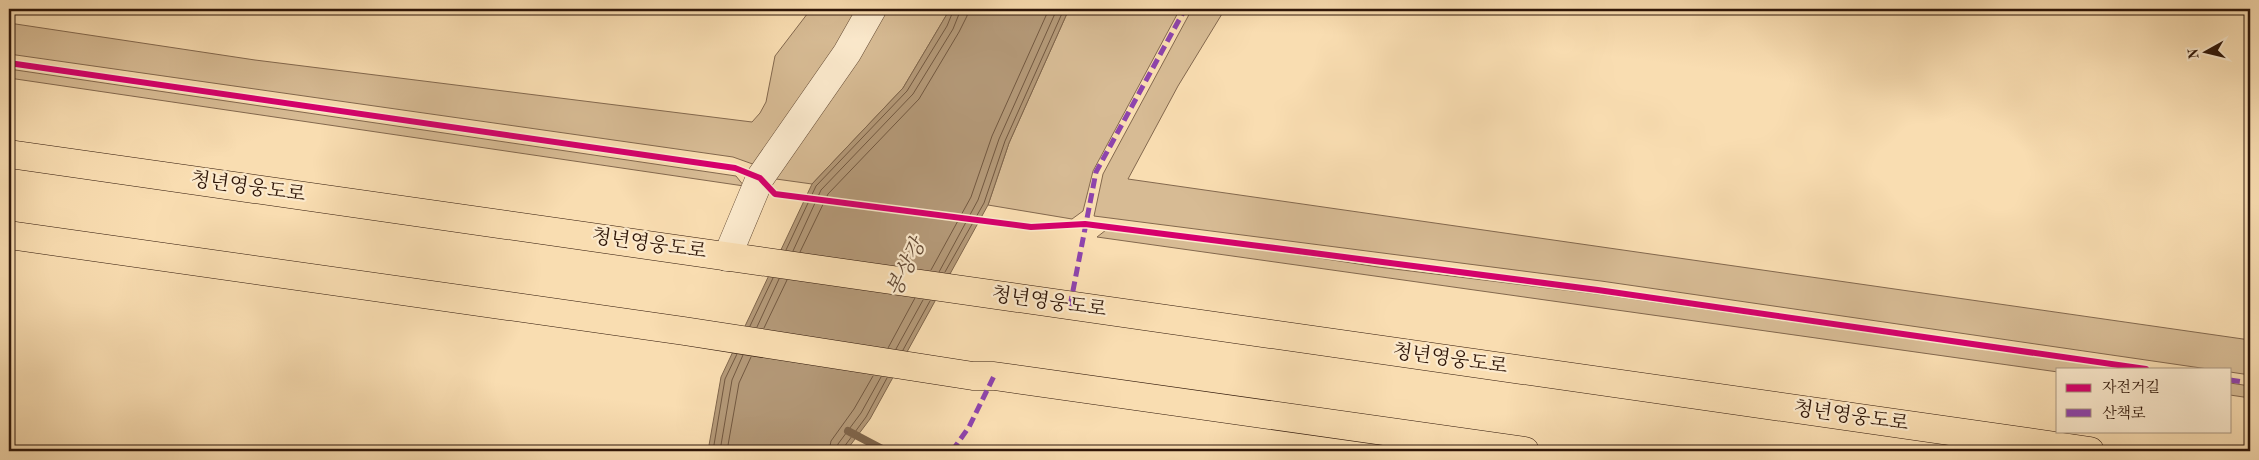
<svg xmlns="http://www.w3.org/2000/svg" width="2259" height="460" viewBox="0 0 2259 460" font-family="'Old Standard TT','Noto Serif KR',serif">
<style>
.green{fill:#d7bb94;stroke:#83684e}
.water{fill:#b49978;stroke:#7f654b}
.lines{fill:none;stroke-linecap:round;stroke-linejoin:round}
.shore{stroke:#725840;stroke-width:1}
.stream{stroke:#7f654b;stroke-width:8}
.minor-casing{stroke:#624832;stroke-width:29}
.highway-casing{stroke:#2f1608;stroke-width:29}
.minor{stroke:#fbe9cc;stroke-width:28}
.highway{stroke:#f9ddb1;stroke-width:28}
.quiet{stroke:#8e44ad;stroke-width:5;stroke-dasharray:10 5;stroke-linecap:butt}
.cycleway-casing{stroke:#fbe9cc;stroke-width:9}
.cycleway{stroke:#d6006c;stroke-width:6}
.labels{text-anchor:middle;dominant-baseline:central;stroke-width:4.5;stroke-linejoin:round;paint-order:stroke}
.street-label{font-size:20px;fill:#2f1608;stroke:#fbe9cc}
.water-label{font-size:21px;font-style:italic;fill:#644a35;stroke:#fbe9cc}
</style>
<rect width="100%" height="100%" fill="#f9ddb1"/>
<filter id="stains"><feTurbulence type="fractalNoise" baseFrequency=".004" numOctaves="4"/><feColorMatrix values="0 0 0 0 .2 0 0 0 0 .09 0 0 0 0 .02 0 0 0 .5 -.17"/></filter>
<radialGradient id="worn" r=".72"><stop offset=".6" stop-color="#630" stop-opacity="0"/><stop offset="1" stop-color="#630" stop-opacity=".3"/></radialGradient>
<path class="green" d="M 811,9 L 867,9 L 761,167 L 733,157 L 9,54 L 9,23 L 255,60 L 752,122 L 760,113 L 766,102 L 775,56 Z
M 880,9 L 950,9 L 903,88 L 812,184 L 776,179 Z
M 1069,9 L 1180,9 L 1093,171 L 1083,211 L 1072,219 L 988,205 L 1009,143 Z
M 1192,9 L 1225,9 L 1178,86 L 1128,179 L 2250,340 L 2250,375 L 2230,372 L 2230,369 L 2208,369 L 1601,281 L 1094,216 L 1103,174 Z
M 9,69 L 736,176 L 744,186 L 9,78 Z
M 1106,230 L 1267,250 L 1378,267 L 1597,294 L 2125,369 L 2058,369 L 2058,372 L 1097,237 Z
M 2230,383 L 2250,386 L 2250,398 L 2230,395 Z"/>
<path class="water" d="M 950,9 L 1069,9 L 1009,143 L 988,205 L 870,419 L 846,451 L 708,451 L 721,377 L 812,184 L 903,88 Z"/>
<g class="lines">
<path class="shore" d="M 786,250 L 816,186 L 907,91 L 947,26 L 954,9
M 793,251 L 821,190 L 913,94 L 953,29 L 961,9
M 800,252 L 828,194 L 919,99 L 959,32 L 967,16 L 968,9
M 931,270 L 971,197 L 992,136 L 1049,9
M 939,272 L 978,200 L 999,139 L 1057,9
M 945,272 L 984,203 L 1005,141 L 1064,9
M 750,326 L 773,278
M 757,327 L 779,279
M 764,328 L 787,280
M 888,348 L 915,298
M 896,349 L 923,300
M 903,350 L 930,301
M 713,451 L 725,379 L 737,354
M 720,451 L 732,380 L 743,355
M 727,451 L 739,383 L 751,357
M 829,451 L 831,441 L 854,409 L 873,376
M 836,451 L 838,444 L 861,413 L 881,377
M 843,451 L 844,447 L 866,417 L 887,378"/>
<path class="stream" d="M 848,431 L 886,451"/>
<defs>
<path id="minor" d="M 727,257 L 760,178 L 847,53 L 872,9"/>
<path id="highway" d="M 9,154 L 2090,451
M 9,235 L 684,331 L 973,376 L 994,376 L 1525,451"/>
</defs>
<use href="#minor" class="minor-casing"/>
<use href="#highway" class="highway-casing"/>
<use href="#minor" class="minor"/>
<use href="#highway" class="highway"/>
<path class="quiet" d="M 1070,306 L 1096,172 L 1185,9
M 2230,380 L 2250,383
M 952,451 L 969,427 L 994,376"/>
<defs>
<path id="cycleway" d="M 9,63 L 735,168 L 760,178 L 775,194 L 1031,227 L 1085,224 L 1267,247 L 1598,290 L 2146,369"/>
</defs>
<use href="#cycleway" class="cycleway-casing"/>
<use href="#cycleway" class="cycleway"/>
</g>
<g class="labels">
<g class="street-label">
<text transform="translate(248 188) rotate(8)">청년영웅도로</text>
<text transform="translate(649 245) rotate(8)">청년영웅도로</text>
<text transform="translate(1049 303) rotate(8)">청년영웅도로</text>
<text transform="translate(1450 360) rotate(8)">청년영웅도로</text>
<text transform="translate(1851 417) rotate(8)">청년영웅도로</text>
</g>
<g class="water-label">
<text transform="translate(907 268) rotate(-64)">봉상강</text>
</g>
</g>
<rect width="2259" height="460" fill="none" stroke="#f9ddb1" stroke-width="30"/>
<rect x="10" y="10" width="2239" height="440" fill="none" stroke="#2f1608" stroke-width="2.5"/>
<rect x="15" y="15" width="2229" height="430" fill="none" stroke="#2f1608"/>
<rect x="2056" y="368" width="175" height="65" fill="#fbe9cc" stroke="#a9957e"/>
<rect x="2066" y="384" width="25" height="8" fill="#d6006c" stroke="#a9957e"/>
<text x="2102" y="392" font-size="15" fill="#2f1608">자전거길</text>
<rect x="2066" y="409" width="25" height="8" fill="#8e44ad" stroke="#a9957e"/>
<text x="2102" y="418" font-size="15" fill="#2f1608">산책로</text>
<g transform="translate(2206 52) rotate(262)" stroke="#fbe9cc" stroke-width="4" paint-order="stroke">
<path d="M0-4L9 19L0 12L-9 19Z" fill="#2f1608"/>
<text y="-8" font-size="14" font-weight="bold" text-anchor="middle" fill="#2f1608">N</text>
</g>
<rect width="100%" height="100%" filter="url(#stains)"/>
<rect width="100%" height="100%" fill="url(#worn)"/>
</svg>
